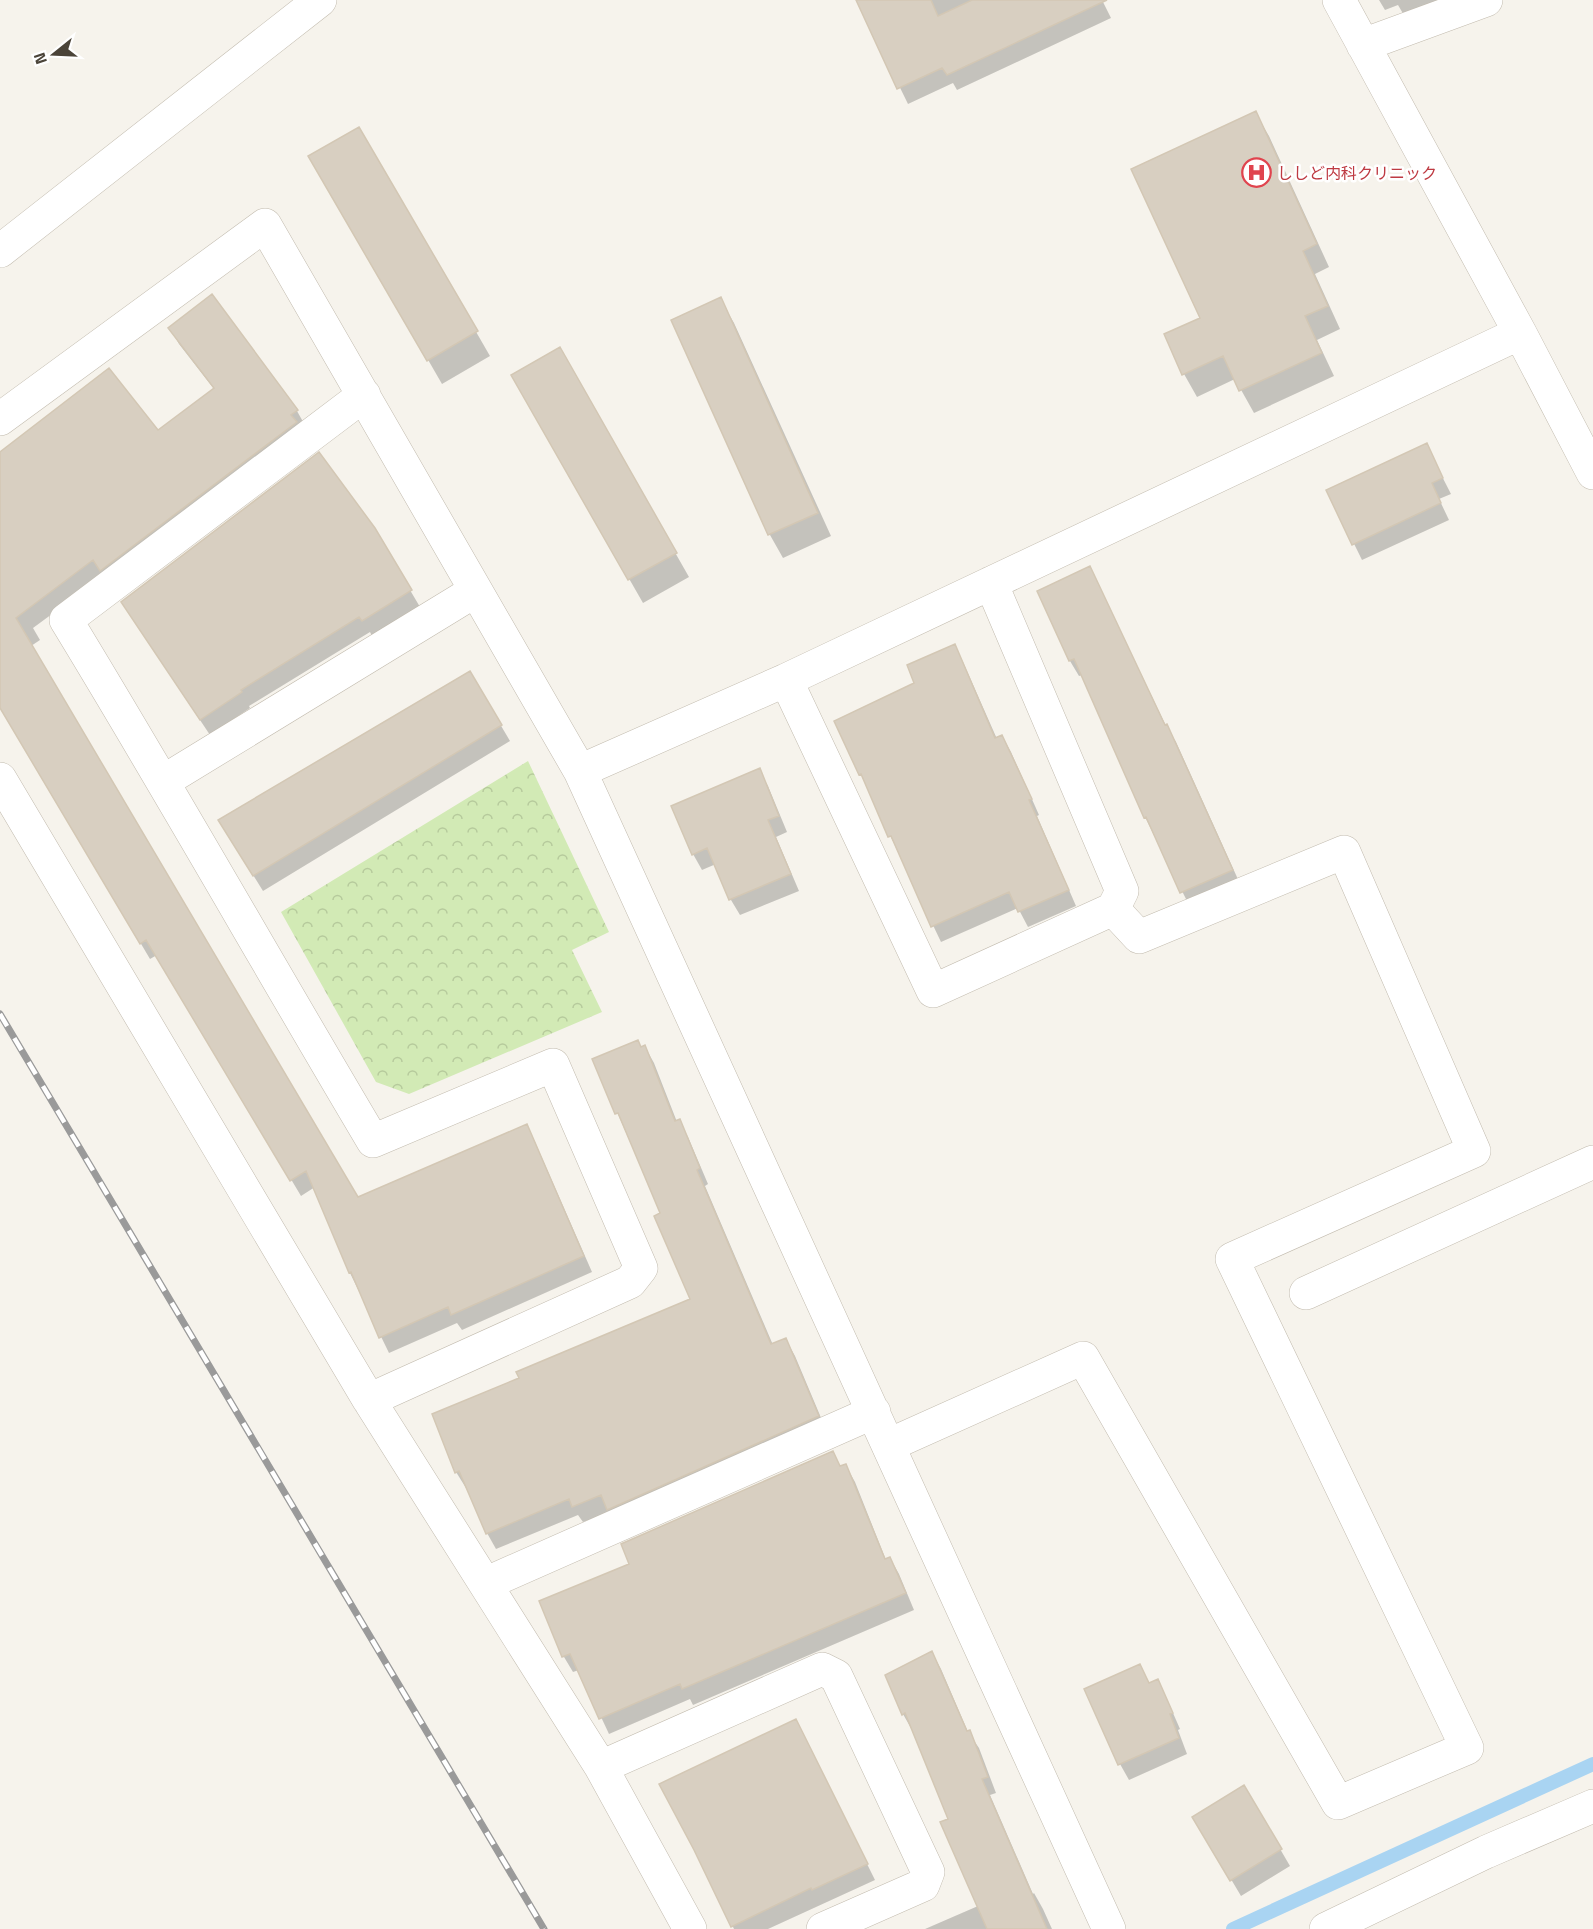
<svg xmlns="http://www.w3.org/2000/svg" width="1593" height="1929" viewBox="0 0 1593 1929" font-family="'Titillium Web','Noto Sans JP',sans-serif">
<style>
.forest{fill:url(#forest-crowns)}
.shadow{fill:#0003}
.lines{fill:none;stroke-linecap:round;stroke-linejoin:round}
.stream{stroke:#a9d4f2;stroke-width:14}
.building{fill:#d8cfc1;stroke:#d3c7b4;stroke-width:1.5}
.minor-casing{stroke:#c2bbae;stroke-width:34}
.minor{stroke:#fff;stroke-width:33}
.rail-casing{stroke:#9a9a9a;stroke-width:7}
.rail{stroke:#fff;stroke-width:4.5;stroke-dasharray:14;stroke-linecap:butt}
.labels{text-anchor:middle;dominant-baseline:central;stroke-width:5;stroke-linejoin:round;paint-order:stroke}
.health-label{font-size:16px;fill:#be3a42;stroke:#fff;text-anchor:start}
</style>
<defs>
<pattern id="forest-crowns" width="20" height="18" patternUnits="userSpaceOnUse" patternTransform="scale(1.5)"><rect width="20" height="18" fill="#d2eab5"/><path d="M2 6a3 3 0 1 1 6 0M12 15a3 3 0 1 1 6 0" fill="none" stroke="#b6ca9c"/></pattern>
</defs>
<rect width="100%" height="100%" fill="#f6f3ec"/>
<path class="forest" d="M 528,761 L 609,932 L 572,950 L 602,1012 L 409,1094 L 376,1082 L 281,912 Z"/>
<path class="shadow" d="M 857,0 L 1102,0 L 1111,18 L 957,90 L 953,83 L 908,104 Z
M 1379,0 L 1447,0 L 1408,22 L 1398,5 L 1385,10 Z
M 1255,113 L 1269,136 L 1329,267 L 1315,274 L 1340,329 L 1317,340 L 1334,376 L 1254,413 L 1235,379 L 1197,397 L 1184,374 L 1202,318 Z
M 359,129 L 490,356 L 442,384 L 311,157 Z
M 212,297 L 297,411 L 306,427 L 33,628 L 40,640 L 31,646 L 358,1198 L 526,1126 L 535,1142 L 592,1272 L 462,1330 L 457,1323 L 389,1353 L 350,1273 L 315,1187 L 301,1196 L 157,955 L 150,959 L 0,706 L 0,454 L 157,433 L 214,389 L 179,344 L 170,328 Z
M 720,299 L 734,323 L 831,536 L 783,558 L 770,535 L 673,321 Z
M 559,349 L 689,577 L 643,603 L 513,376 Z
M 1426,445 L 1451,494 L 1439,499 L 1449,520 L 1362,560 L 1328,491 Z
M 374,529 L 420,607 L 372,636 L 370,632 L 249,706 L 250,708 L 210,735 L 132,618 Z
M 1090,568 L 1166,726 L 1176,742 L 1241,886 L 1191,909 L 1145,817 L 1083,675 L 1079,676 L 1070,661 L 1039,592 Z
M 954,646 L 963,662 L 997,739 L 1002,736 L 1011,752 L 1039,815 L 1037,816 L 1076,906 L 1028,927 L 1018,908 L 941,942 L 836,722 L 916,684 Z
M 470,673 L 510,741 L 263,891 L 229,836 Z
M 759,770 L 768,786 L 787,832 L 776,837 L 799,891 L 740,915 L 731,900 L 716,864 L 702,870 L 693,854 Z
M 645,1047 L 654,1063 L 677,1122 L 679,1121 L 688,1137 L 708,1184 L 705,1186 L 773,1345 L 786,1340 L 795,1356 L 827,1432 L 583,1522 L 578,1515 L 496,1549 L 487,1533 L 467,1487 L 466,1488 L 456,1472 L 521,1379 L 692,1300 L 662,1214 L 594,1060 Z
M 832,1453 L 841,1468 L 846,1466 L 855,1482 L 886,1560 L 890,1558 L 899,1574 L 914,1610 L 693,1705 L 690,1699 L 609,1734 L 579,1670 L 573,1672 L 564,1657 L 541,1602 L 631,1565 Z
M 932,1653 L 941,1669 L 968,1732 L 979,1748 L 996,1793 L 990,1795 L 1033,1894 L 1034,1893 L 1043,1909 L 1052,1929 L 925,1929 L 978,1906 L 950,1819 L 912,1730 L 903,1714 Z
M 1140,1666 L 1150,1684 L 1157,1681 L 1166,1697 L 1180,1729 L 1178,1730 L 1187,1754 L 1129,1780 L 1120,1764 L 1086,1689 Z
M 804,1737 L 875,1880 L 768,1929 L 734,1929 L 695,1849 Z
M 1244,1787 L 1290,1866 L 1241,1896 L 1194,1817 Z"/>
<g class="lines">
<path class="stream" d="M 1233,1929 L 1593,1764"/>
</g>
<path class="building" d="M 856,0 L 931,0 L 938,16 L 972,0 L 1107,0 L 947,75 L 942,68 L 897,89 Z
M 1256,111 L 1317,244 L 1303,251 L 1328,306 L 1305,316 L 1322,353 L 1239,391 L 1223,356 L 1182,375 L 1164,334 L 1200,318 L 1131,169 Z
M 359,127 L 478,331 L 427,361 L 308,156 Z
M 212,294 L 298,410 L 291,415 L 297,422 L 100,571 L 93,560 L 16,618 L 358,1197 L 527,1124 L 584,1256 L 451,1315 L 448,1307 L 379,1338 L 351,1272 L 349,1273 L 306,1171 L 290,1181 L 146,940 L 140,944 L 0,708 L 0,452 L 109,368 L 158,430 L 214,388 L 168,328 Z
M 721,297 L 818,513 L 768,535 L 671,320 Z
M 560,347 L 677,553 L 628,580 L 511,375 Z
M 1427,443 L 1443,478 L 1432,483 L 1441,503 L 1352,545 L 1326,490 Z
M 319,452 L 375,528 L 412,590 L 362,621 L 359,617 L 241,690 L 242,692 L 200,720 L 121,602 Z
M 1090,566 L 1165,725 L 1167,724 L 1233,870 L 1180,893 L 1146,817 L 1144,818 L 1074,659 L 1069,661 L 1037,591 Z
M 955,644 L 995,738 L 1002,735 L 1032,799 L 1029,800 L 1069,890 L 1018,912 L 1009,892 L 931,927 L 891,836 L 888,837 L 861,774 L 859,775 L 834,721 L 914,683 L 907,665 Z
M 470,671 L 502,725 L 253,876 L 218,820 Z
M 760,768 L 779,816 L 768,820 L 791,874 L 729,900 L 707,848 L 692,855 L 671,806 Z
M 638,1040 L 641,1047 L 645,1045 L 675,1121 L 680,1119 L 700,1168 L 697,1170 L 771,1344 L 786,1338 L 819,1416 L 607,1510 L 601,1495 L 572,1507 L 569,1499 L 486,1534 L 459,1471 L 455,1473 L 432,1414 L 519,1378 L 516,1372 L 690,1299 L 654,1216 L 660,1213 L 618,1113 L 615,1114 L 592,1059 Z
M 833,1451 L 840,1466 L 846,1464 L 885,1559 L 890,1557 L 906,1593 L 682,1689 L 680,1684 L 599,1719 L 570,1654 L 562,1657 L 539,1601 L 629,1564 L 621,1544 Z
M 932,1651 L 967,1731 L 970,1730 L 988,1777 L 982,1779 L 1047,1929 L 987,1929 L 940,1822 L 948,1819 L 905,1713 L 902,1715 L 885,1675 Z
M 1140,1664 L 1149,1683 L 1158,1679 L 1173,1713 L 1170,1714 L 1179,1738 L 1118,1765 L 1084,1689 Z
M 796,1719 L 868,1864 L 812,1890 L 811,1888 L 731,1927 L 694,1850 L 659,1784 Z
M 1244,1785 L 1282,1849 L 1230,1881 L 1192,1817 Z"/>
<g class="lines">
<defs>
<path id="minor" d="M 1339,0 L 1520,333 L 1593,473
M 1363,45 L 1486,0
M 0,251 L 320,0
M 364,395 L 66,620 C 171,792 270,968 373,1141 L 553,1065 L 641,1268 L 630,1282 L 369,1400
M 0,419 L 265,225 C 371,407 474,590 580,771 L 1109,1929
M 786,680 L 933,991 L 1113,909 L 1122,891 L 991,583
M 580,771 L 786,680 L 1520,333
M 0,779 L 369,1400 L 601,1767 L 690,1929
M 164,781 L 475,591
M 1306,1293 L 1593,1162
M 889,1445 L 1083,1358 L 1338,1803 L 1467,1748 L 1232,1259 L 1474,1151 L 1344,852 L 1139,937 L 1113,909
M 487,1583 L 874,1412
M 601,1767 L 822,1669 L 836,1676 L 928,1872 L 923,1885 L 823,1929
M 1326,1929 L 1486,1852 L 1593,1806"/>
</defs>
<use href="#minor" class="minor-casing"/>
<use href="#minor" class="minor"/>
<defs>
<path id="rail" d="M 0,1014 L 544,1929"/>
</defs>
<use href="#rail" class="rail-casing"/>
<use href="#rail" class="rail"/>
</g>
<defs>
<symbol id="hospital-ring" viewBox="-11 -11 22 22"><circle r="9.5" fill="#fff" stroke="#e0444e" stroke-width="1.5"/><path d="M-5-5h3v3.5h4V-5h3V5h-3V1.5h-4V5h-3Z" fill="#e0444e"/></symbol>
</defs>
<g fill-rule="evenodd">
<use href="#hospital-ring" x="1240" y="156" width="33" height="33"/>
</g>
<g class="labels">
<g class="health-label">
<text x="1277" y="173">ししど内科クリニック</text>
</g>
</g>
<g transform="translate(54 54) rotate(252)" stroke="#ffffff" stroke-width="4.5" paint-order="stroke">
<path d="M0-4.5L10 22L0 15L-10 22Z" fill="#4b4439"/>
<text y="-9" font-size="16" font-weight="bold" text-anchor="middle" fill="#4b4439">N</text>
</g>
</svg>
